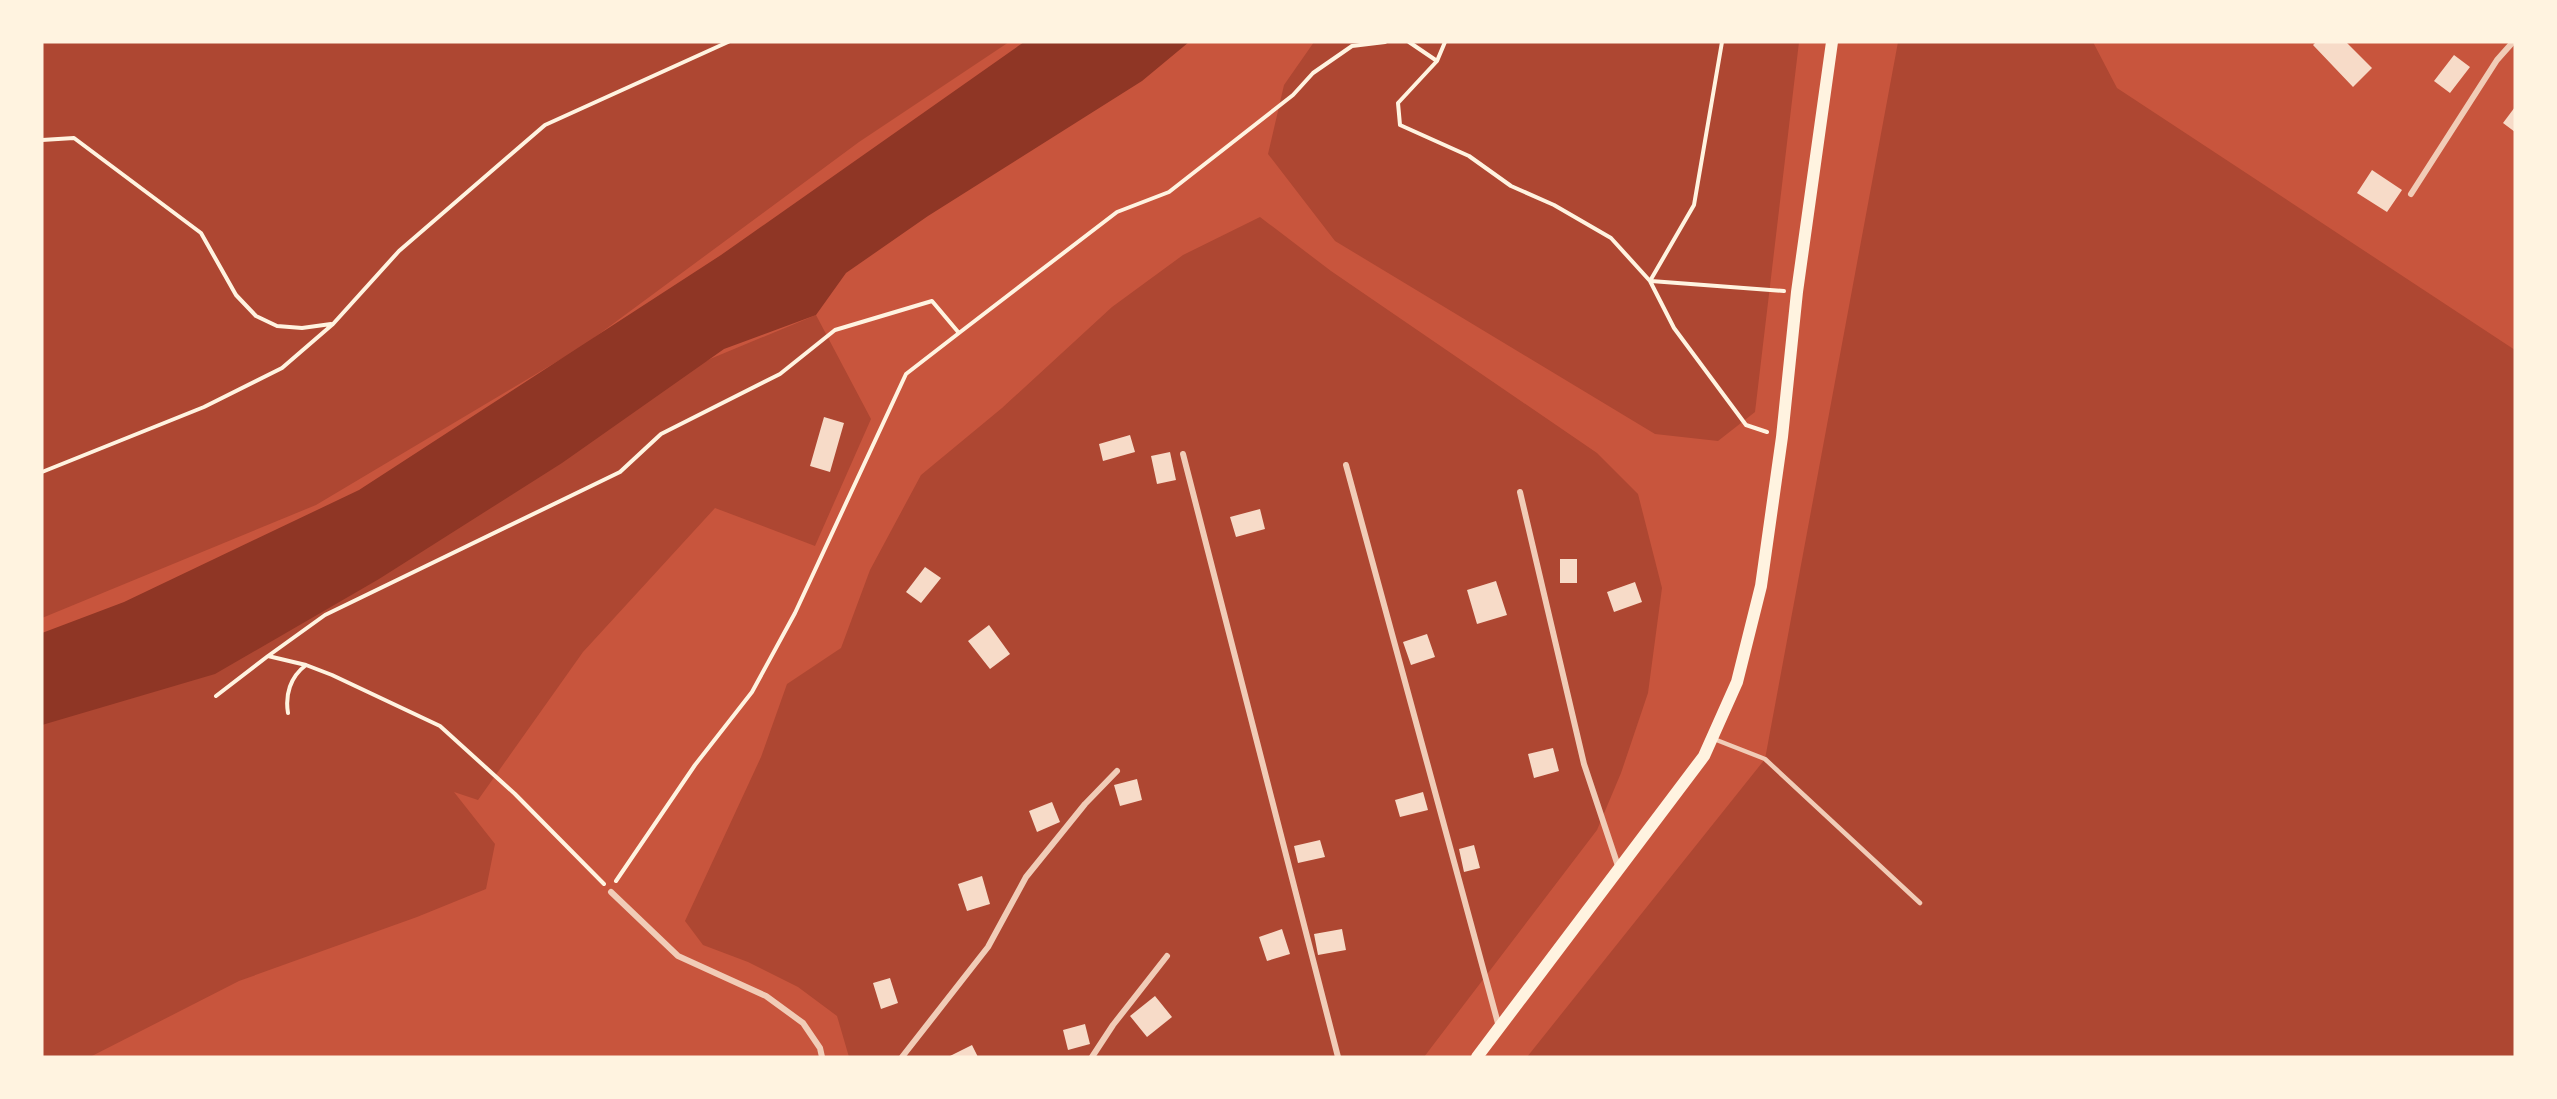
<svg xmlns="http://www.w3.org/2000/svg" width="2557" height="1099" viewBox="0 0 2557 1099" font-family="'Golos Text',sans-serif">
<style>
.green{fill:#ae4732}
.water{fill:#8f3625}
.building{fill:#f7dbc8}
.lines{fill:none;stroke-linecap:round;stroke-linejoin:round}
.path{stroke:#fff3e0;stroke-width:4}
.service{stroke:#f1ccb7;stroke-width:4.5}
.minor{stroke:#f1ccb7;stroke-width:6}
.secondary{stroke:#fff3e0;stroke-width:12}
</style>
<rect width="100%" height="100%" fill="#c8553d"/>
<path class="green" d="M 42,42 L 1009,42 L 859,142 L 583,346 L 316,505 L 42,618 Z
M 1314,42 L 1799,42 L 1755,412 L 1718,441 L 1655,434 L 1335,241 L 1268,154 L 1284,85 Z
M 1898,42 L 2093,42 L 2117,88 L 2515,350 L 2515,1057 L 1527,1057 L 1765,759 Z
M 1260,217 L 1331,271 L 1597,453 L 1638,494 L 1662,588 L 1648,693 L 1621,773 L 1597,830 L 1424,1057 L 849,1057 L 837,1016 L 798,987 L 748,962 L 703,945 L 685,921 L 761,757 L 787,684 L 841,648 L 870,570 L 921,475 L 1002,408 L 1112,307 L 1183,255 Z
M 816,315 L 871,419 L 815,546 L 715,508 L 583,652 L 478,800 L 454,792 L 495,844 L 486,889 L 417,917 L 239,981 L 90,1057 L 42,1057 L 42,715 L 710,359 Z"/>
<path class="water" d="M 1024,42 L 1189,42 L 1142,81 L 928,216 L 846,273 L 816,315 L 724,349 L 562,463 L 379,579 L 215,674 L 42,725 L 42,633 L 124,602 L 359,490 L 721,255 Z"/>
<path class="building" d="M 2316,42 L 2346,42 L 2372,68 L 2353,87 L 2313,45 Z
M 2454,55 L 2470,67 L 2450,93 L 2434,81 Z
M 2515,107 L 2515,132 L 2503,123 Z
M 2372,170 L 2402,190 L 2387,212 L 2357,193 Z
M 824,417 L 844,423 L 830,472 L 810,466 Z
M 1130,435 L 1135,452 L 1103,461 L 1099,444 Z
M 1170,452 L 1176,480 L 1157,484 L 1151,456 Z
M 1260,509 L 1265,529 L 1236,537 L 1230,517 Z
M 1560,559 L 1577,559 L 1577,583 L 1560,583 Z
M 925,567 L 941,578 L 921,603 L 906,592 Z
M 1496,581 L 1507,615 L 1477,624 L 1467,590 Z
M 1635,582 L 1642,602 L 1614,612 L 1607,592 Z
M 989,625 L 1010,654 L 990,669 L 968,641 Z
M 1427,634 L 1435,657 L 1411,665 L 1403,642 Z
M 1553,748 L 1559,771 L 1534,778 L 1528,754 Z
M 1137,779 L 1142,800 L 1120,806 L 1114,785 Z
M 1423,792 L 1428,810 L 1400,817 L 1395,800 Z
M 1052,802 L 1060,822 L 1037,832 L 1029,811 Z
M 1320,840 L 1325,857 L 1298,863 L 1294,846 Z
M 1474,845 L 1480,868 L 1464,872 L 1459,849 Z
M 982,876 L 990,904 L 967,911 L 958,884 Z
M 1282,929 L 1290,954 L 1267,961 L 1259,937 Z
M 1342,929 L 1346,950 L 1318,955 L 1314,934 Z
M 890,978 L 898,1003 L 881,1009 L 873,983 Z
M 1155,996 L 1172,1017 L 1147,1037 L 1130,1016 Z
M 1085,1024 L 1090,1044 L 1068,1050 L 1063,1030 Z
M 972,1045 L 978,1057 L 948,1057 Z"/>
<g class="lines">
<path class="path" d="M 1409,42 L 1437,61
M 1445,42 L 1437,61 L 1398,103 L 1400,125 L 1469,156 L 1511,186 L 1554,205 L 1611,238 L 1650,281 L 1674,328 L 1746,425 L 1767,432
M 42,140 L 74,138 L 201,233 L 236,295 L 256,316 L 277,326 L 302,328 L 331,324
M 1650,281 L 1694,205 L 1722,42
M 1651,281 L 1784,291
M 42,472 L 204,407 L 282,368 L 333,324 L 399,251 L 545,125 L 728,42
M 268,656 L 325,615 L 620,472 L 661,434 L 780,374 L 835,330 L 932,301 L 959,333 L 1117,212 L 1169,192 L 1293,95 L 1313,73 L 1352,46 L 1385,42
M 216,696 L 268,656 L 306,665 L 332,675 L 440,726 L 515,794 L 604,884
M 288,713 C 285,695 290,677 306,665
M 616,881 L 695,765 L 752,692 L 795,613 L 906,374 L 959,333"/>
<path class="service" d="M 1714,739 L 1765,759 L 1920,903"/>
<path class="minor" d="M 2411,194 L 2497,60 L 2513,42
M 1183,454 L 1338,1057
M 1346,465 L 1499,1027
M 1520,492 L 1584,764 L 1619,869
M 611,892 L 678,956 L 766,996 L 803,1023 L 820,1048 L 822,1057
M 902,1057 L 988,947 L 1026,877 L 1085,804 L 1117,771
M 1092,1057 L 1113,1025 L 1167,956"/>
<path class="secondary" d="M 1477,1057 L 1704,756 L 1737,682 L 1761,586 L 1782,437 L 1797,292 L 1832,42"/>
</g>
<rect width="2557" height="1099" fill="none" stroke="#fff3e0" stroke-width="87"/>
</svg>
